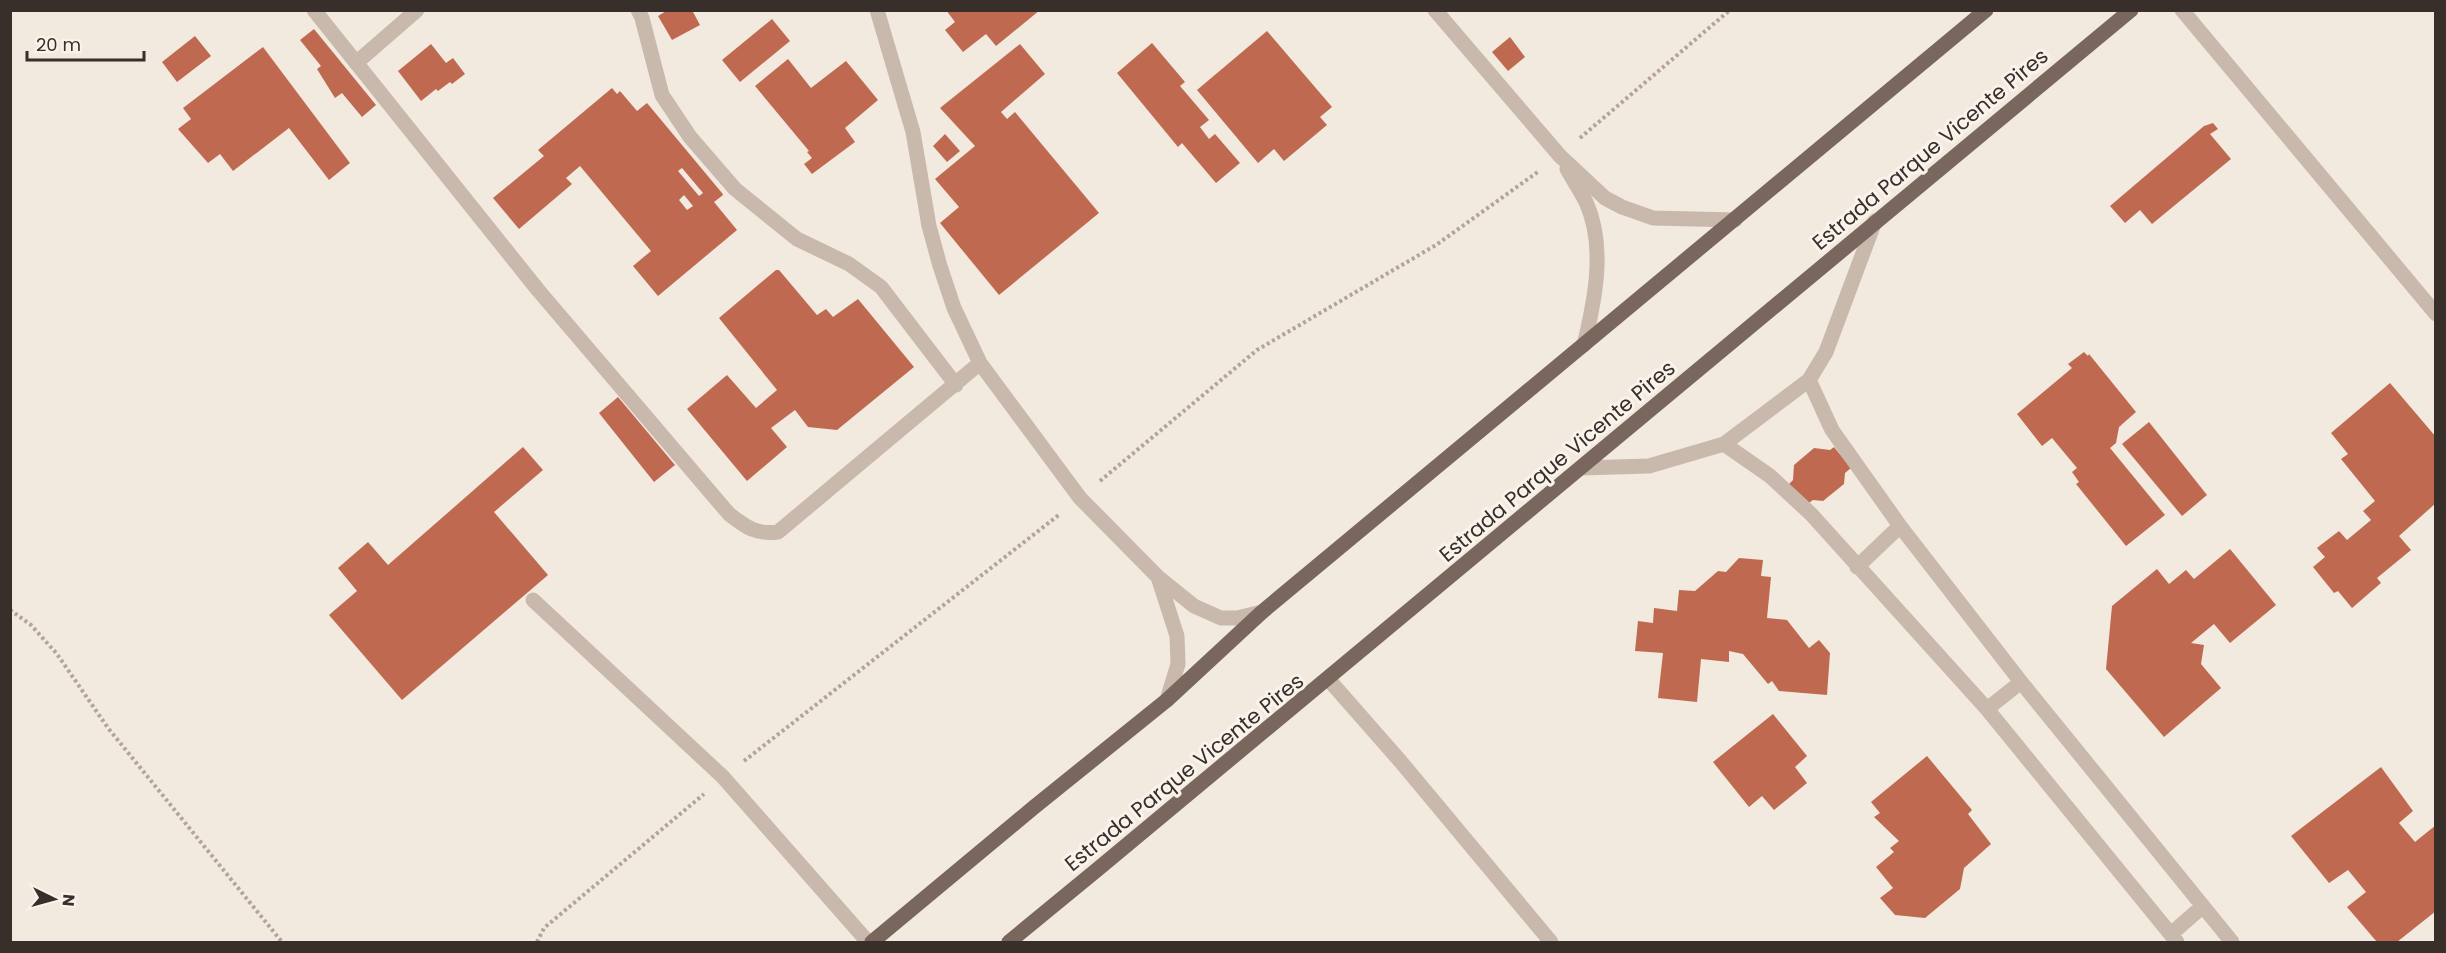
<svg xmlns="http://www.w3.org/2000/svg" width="2446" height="953" viewBox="0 0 2446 953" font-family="Poppins,sans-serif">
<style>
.building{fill:#bf6a50;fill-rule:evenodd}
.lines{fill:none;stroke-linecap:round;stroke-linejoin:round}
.path{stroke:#b5a396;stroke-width:4;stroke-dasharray:3 3;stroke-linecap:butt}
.minor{stroke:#c9b9ac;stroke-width:15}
.primary{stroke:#79665c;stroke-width:15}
.labels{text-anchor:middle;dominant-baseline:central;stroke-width:6;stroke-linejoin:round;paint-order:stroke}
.street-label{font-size:21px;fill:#382e2a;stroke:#f9f3ec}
</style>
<rect width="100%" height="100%" fill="#f2e9df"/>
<path class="building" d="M 668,10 L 692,10 L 700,25 L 672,40 L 658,16 Z
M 946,10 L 1040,10 L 996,46 L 986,34 L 963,52 L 945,30 L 955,22 Z
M 772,19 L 790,41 L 740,82 L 722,60 Z
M 314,29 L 376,105 L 362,117 L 342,93 L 335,98 L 317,69 L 321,66 L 300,40 Z
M 1267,31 L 1332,107 L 1320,117 L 1327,125 L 1284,161 L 1274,149 L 1258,163 L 1197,90 Z
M 195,36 L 211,56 L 177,82 L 162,62 Z
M 1510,37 L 1525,57 L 1508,71 L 1492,52 Z
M 1152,43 L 1185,82 L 1180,86 L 1209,120 L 1200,127 L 1209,139 L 1215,134 L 1240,163 L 1216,183 L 1182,143 L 1178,147 L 1117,73 Z
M 431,44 L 446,63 L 453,58 L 465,74 L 452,84 L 450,82 L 438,91 L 436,89 L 421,101 L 398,71 Z
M 1020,44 L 1045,74 L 1001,112 L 1007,119 L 1015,112 L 1099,213 L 999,295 L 940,223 L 959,207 L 935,179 L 975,146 L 940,108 Z
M 263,47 L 350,163 L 329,180 L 289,128 L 233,171 L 220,154 L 208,163 L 178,129 L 191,119 L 183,108 Z
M 788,59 L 811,88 L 846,61 L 878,100 L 845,128 L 855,142 L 812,174 L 804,164 L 812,158 L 807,152 L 809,151 L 755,86 Z
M 612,88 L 617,94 L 620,91 L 637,111 L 647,103 L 722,193 L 723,195 L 714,202 L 737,230 L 658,296 L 633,266 L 651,251 L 580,166 L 566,178 L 572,184 L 519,229 L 493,198 L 544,156 L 538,150 ZM 682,168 L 703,193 L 699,196 L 678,171 ZM 684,195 L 693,206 L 687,210 L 679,200 Z
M 2213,123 L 2218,129 L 2210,134 L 2231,159 L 2152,224 L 2140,210 L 2125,223 L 2110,206 L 2204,126 Z
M 945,134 L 960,151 L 947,162 L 933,146 Z
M 776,270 L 779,270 L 817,315 L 826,309 L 833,317 L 858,299 L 914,367 L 837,430 L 808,427 L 795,410 L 771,428 L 787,447 L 747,481 L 687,409 L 727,375 L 756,408 L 777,390 L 719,318 Z
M 2084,352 L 2088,356 L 2089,354 L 2136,412 L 2119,427 L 2116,443 L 2110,448 L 2165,515 L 2126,546 L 2076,484 L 2079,482 L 2072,472 L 2077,468 L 2052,438 L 2042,446 L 2017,414 L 2072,368 L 2068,364 Z
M 2390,383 L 2436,437 L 2436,503 L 2399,536 L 2411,550 L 2377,578 L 2381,583 L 2352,608 L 2338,591 L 2334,593 L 2313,567 L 2325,557 L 2317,548 L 2322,544 L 2339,531 L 2347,540 L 2371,520 L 2363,511 L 2375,501 L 2341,459 L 2348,454 L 2331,433 Z
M 618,397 L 675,465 L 654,482 L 599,413 Z
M 2149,422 L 2207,495 L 2182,516 L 2122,444 Z
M 523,447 L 543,470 L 494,512 L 548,575 L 402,700 L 329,615 L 357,591 L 338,568 L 368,542 L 388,565 Z
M 1834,447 L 1851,468 L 1845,473 L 1844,484 L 1823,501 L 1813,500 L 1806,505 L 1789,484 L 1793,480 L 1794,465 L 1814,448 L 1830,450 Z
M 2230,549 L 2276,605 L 2230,643 L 2214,624 L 2191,643 L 2204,645 L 2201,664 L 2221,688 L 2164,737 L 2106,669 L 2112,606 L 2157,569 L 2169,584 L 2186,570 L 2194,579 Z
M 1739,558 L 1763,560 L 1761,576 L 1771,577 L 1767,618 L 1787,620 L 1809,648 L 1819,640 L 1830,653 L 1827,695 L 1779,691 L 1772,681 L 1768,684 L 1743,654 L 1729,651 L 1729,662 L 1701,659 L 1697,702 L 1658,698 L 1663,653 L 1635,651 L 1638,621 L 1653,623 L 1654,608 L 1677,611 L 1679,590 L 1695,591 L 1718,571 L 1726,572 Z
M 1773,714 L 1807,756 L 1795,767 L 1807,783 L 1774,810 L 1762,796 L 1749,807 L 1713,762 Z
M 1927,756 L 1972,810 L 1968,814 L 1991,844 L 1964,868 L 1960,889 L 1925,918 L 1895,915 L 1880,898 L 1893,888 L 1876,867 L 1894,852 L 1890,848 L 1899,841 L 1874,817 L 1880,813 L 1871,802 Z
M 2381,767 L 2413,811 L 2399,823 L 2415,842 L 2436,825 L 2436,911 L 2397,942 L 2377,942 L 2347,907 L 2366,892 L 2348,870 L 2329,883 L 2291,836 Z"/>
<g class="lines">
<path class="path" d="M 1580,138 L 1730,10
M 1100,481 L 1257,350 L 1436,245 L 1539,171
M 10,610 L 31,625 L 57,654 L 108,728 L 282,942
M 744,761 L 1060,514
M 537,942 L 544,928 L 704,794"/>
<path class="minor" d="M 314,10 L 538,290 L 729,514 C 746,527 756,535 778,532 L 980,363
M 638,10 L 642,18 L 662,95 L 690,137 L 735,189 L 797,239 L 849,264 L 881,287 L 956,385
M 877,10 L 913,132 L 929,226 L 940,266 L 954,308 L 980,363 L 1080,498 L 1158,577 L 1194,606 L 1221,618 L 1237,618 L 1262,612
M 1435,10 L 1560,156 L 1605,198 L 1622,207 L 1653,218 L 1735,220
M 2182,10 L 2436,314
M 356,63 L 417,10
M 1567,169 C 1573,180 1580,190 1586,202 C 1606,246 1595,300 1584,345
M 1809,380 L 1832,430 L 1900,526 L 2021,682 L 2232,942
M 1724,444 L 1770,476 L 1811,514 L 1987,709 L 2177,942
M 1581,468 L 1649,466 L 1724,444 L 1809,380 L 1826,352 L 1875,221
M 1857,567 L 1900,526
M 1158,577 L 1177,636 L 1178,664 L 1167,700
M 533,600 L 723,777 L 868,942
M 1329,680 L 1401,762 L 1551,942
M 1987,709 L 2021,682
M 2171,934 L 2203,906"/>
<path class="primary" d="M 872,942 L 1033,808 L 1167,700 L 1262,612 L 1986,10
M 1009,942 C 1385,634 1756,320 2131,10"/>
</g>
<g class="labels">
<g class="street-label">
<text transform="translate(1930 149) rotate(-40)">Estrada Parque Vicente Pires</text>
<text transform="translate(1557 461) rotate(-40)">Estrada Parque Vicente Pires</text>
<text transform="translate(1184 772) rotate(-39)">Estrada Parque Vicente Pires</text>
</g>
</g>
<rect width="2446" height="953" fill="none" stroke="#382e2a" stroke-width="24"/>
<g transform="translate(54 899) rotate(95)" stroke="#f9f3ec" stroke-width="4.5" paint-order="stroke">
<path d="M0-4.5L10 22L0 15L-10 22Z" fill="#382e2a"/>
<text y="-9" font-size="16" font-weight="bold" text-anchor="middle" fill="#382e2a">N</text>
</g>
<path d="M27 51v9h117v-9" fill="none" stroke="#382e2a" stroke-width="3"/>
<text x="36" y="51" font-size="18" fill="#382e2a" stroke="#f9f3ec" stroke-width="4.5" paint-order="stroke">20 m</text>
</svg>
